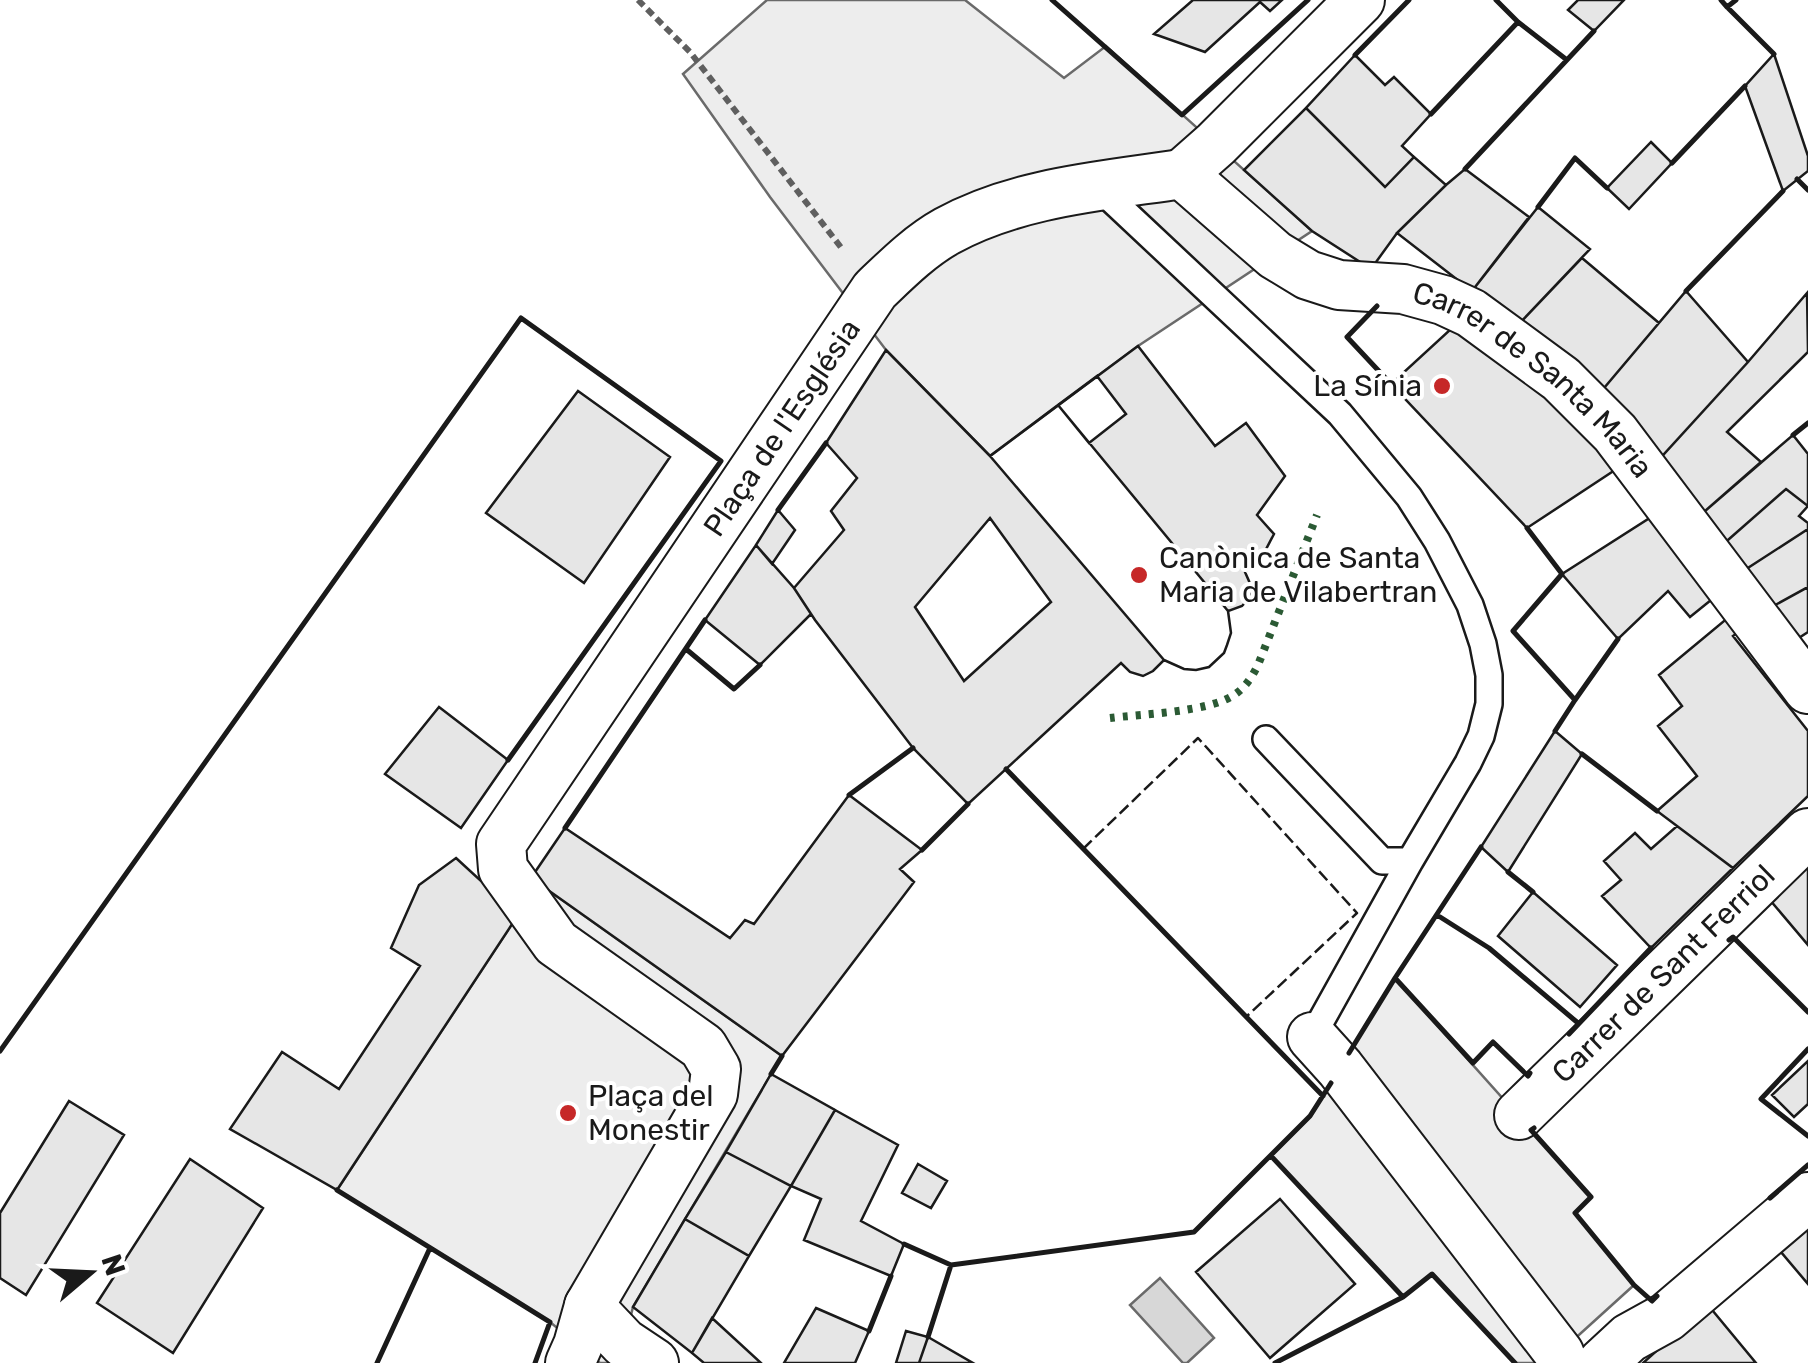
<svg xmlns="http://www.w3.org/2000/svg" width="1808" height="1363" viewBox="0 0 1808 1363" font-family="Rubik,sans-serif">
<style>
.built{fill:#ededed;stroke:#6a6a6a;stroke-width:2.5}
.water{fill:#d7d7d7;stroke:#6a6a6a;stroke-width:2.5}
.building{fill:#e6e6e6;stroke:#1a1a1a;stroke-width:2.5;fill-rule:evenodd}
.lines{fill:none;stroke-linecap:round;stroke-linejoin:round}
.lane-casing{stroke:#1a1a1a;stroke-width:30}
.street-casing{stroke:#1a1a1a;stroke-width:52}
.path{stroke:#5f5f5f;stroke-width:6;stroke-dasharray:8 5;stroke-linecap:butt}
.lane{stroke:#fff;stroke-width:25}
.street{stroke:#fff;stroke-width:48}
.hedge{stroke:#2b5a34;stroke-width:8;stroke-dasharray:5 8;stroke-linecap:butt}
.fence{stroke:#1a1a1a;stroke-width:2.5;stroke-dasharray:12 5;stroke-linecap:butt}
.wall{stroke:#1a1a1a;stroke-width:5}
.poi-dot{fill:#c62828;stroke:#fff;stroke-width:4}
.labels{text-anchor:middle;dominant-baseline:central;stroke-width:8;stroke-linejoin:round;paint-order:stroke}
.poi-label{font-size:30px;fill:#1a1a1a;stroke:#fff;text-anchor:start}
.street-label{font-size:30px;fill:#1a1a1a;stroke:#fff}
</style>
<rect width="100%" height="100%" fill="#fff"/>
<path class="built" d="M 767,0 L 965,0 L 1064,78 L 1106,46 L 1312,231 L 1138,346 L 990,456 L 886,350 L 770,197 L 683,74 Z
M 531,878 L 782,1056 L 633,1307 L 619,1363 L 600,1363 L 550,1322 L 337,1190 L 518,915 Z
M 1395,978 L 1591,1197 L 1575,1213 L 1634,1285 L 1548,1363 L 1515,1363 L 1433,1274 L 1403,1297 L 1271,1156 L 1311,1116 Z"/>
<path class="water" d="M 1160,1278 L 1214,1338 L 1187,1363 L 1183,1363 L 1130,1305 Z"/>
<path class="building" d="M 1193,0 L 1282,0 L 1270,11 L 1260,2 L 1205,52 L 1154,34 Z
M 1578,0 L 1624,0 L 1594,31 L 1568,10 Z
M 1774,54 L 1808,156 L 1808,171 L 1783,191 L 1745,86 Z
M 1355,55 L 1385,85 L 1394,77 L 1431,114 L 1402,146 L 1414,157 L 1385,187 L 1306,108 Z
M 1306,108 L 1385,187 L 1414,157 L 1446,185 L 1397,233 L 1371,269 L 1312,231 L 1244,170 Z
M 1651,142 L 1672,163 L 1629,209 L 1607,188 Z
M 1465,169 L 1529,217 L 1472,291 L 1397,233 L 1446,185 Z
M 1538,207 L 1590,249 L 1518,325 L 1472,291 Z
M 1582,258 L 1659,323 L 1599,394 L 1518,325 Z
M 1686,291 L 1748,362 L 1654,465 L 1599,394 Z
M 1807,293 L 1808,352 L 1727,432 L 1761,462 L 1697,518 L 1654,465 L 1748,362 Z
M 1452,328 L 1556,396 L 1618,468 L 1527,528 L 1391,384 Z
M 1138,346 L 1215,446 L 1246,423 L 1285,476 L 1257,515 L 1274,534 L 1264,553 L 1245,572 L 1252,588 L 1250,597 L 1242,606 L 1228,611 L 1231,633 L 1227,645 L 1224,653 L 1209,667 L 1196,670 L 1184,669 L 1164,660 L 1153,671 L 1143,676 L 1130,672 L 1121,663 L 968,804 L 913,748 L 815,620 L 794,588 L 844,530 L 831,511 L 857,478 L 826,443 L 886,350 L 990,456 ZM 990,518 L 1051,602 L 964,681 L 915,607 Z
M 1097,376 L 1126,414 L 1089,443 L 1058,405 Z
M 578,391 L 670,457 L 584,583 L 486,513 Z
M 1058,405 L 1228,611 L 1231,633 L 1227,645 L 1224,653 L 1209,667 L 1196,670 L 1184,669 L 1164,660 L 990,456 Z
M 1793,435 L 1808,454 L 1808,506 L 1786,489 L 1720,547 L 1697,518 Z
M 1786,489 L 1808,506 L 1799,516 L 1808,523 L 1808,529 L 1740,573 L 1720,547 Z
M 778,510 L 795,530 L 772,564 L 756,545 Z
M 1656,514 L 1716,596 L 1690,617 L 1668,591 L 1618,639 L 1562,574 Z
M 1808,529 L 1808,587 L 1768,609 L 1740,573 Z
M 756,545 L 794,588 L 811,614 L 760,665 L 705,620 Z
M 1808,587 L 1808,632 L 1794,641 L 1768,609 Z
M 1730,616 L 1740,631 L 1733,636 L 1808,731 L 1808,796 L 1733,868 L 1657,811 L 1697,776 L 1658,726 L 1682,706 L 1659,675 Z
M 439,707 L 508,760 L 461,828 L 385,774 Z
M 1555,731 L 1582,754 L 1508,872 L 1481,847 Z
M 849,795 L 922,850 L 900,869 L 914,882 L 782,1056 L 531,878 L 565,828 L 730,938 L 745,920 L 754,924 Z
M 1677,826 L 1733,868 L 1651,948 L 1602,896 L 1621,880 L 1604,861 L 1635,833 L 1651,849 Z
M 456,858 L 518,915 L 337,1190 L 230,1129 L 282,1052 L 339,1089 L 420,966 L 391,948 L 419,885 Z
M 1808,864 L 1808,945 L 1770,900 Z
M 1533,892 L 1617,965 L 1580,1007 L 1498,936 Z
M 1808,1061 L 1808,1104 L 1794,1117 L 1772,1095 Z
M 771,1074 L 835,1110 L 791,1186 L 726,1152 Z
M 69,1101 L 124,1135 L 26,1295 L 0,1278 L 0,1213 Z
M 835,1110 L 898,1145 L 861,1221 L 904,1244 L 891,1276 L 804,1240 L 821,1199 L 791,1186 Z
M 726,1152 L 791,1186 L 749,1256 L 685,1219 Z
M 190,1159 L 263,1208 L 173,1353 L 97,1303 Z
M 918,1164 L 947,1181 L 931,1208 L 902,1193 Z
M 1280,1199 L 1355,1284 L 1270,1358 L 1196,1272 Z
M 1808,1217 L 1808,1284 L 1775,1245 Z
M 685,1219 L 749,1256 L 692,1353 L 633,1307 Z
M 1708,1305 L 1756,1363 L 1643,1363 Z
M 816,1308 L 869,1331 L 855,1363 L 784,1363 Z
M 712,1318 L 761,1363 L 704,1363 L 692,1353 Z
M 906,1331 L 928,1337 L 919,1363 L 896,1363 Z
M 928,1337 L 973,1363 L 919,1363 Z"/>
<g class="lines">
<defs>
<path id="lane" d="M 1098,187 L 1340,414 L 1409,497 L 1437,541 L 1470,605 L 1483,644 L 1489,675 L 1489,704 L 1481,736 L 1468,763 L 1410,861 L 1312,1037
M 1266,739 L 1382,861 L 1410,861"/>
<g id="street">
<path id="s1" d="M 1182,174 L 1275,255 L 1308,275 L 1339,285 L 1403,289 L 1443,300 L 1471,313 L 1561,379 L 1615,433 L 1808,689"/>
<path d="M 1182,174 L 1216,144 L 1360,0"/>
<path d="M 1312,1037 L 1340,1068 L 1559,1353 L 1563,1363"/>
<path id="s2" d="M 1519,1115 L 1808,833"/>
<path d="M 589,1306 L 624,1343 L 654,1363"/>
<path id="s3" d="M 570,1363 L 578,1345 L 589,1306 L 713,1094 L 716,1069 L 703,1047 L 556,943 L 503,869 L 501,844 L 875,290 C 897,269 920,246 947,231 C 1018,192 1103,186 1182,174"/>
<path d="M 1602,1363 L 1629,1338 L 1667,1317 L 1808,1197"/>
</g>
</defs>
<use href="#lane" class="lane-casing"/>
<use href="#street" class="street-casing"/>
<path class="path" d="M 638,0 L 690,52 L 843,250"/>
<use href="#lane" class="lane"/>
<use href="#street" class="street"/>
<path class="hedge" d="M 1110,718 C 1142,714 1209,712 1234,695 C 1245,688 1252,677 1258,665 L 1317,515"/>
<path class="fence" d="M 1083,849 L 1198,738 L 1357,913 L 1246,1017"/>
<path class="wall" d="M 1052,0 L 1182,115 L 1308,0
M 1496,0 L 1518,22 L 1567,60
M 1721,0 L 1727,7 L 1736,0
M 1727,7 L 1774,54
M 1355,55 L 1409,0
M 1431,114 L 1518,22
M 1672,163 L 1745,86
M 1465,169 L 1594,31
M 1797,179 L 1808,190
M 1538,207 L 1575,158 L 1607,188
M 1686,291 L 1783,191
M 1377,306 L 1347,337 L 1391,384
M 1793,435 L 1808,423
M 778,510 L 826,443
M 1527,528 L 1562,574 L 1513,631 L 1575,700 L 1618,639
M 686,649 L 734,689 L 760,665
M 1555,731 L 1575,700
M 1582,754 L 1657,811
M 1006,769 L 1323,1096
M 849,795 L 913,748
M 565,828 L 705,620
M 922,850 L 968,804
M 1508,872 L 1533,892
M 1437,915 L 1489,948 L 1578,1023
M 1729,940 L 1733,937 L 1808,1012
M 1395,978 L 1481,847
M 1569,1034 L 1651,948
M 1808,1049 L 1761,1099 L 1808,1136
M 0,1051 L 521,318 L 721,461 L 508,760
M 1349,1053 L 1395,978 L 1473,1063 L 1493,1042 L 1528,1076 L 1530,1073
M 771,1074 L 782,1056
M 1534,1128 L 1531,1130 L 1591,1197 L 1575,1213 L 1634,1285 L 1652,1301 L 1657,1296
M 1271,1156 L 1403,1297 L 1432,1274 L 1515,1363
M 337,1190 L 550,1322 L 535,1363
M 1770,1198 L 1808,1165
M 904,1244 L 951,1265 L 1194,1232 L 1310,1116 L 1331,1083
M 869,1331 L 891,1276
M 928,1337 L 951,1265
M 377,1363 L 430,1248
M 1275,1363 L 1403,1297"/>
</g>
<g class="poi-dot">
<circle cx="1442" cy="386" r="10"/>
<circle cx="1139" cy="575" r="10"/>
<circle cx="568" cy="1113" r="10"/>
</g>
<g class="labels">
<g class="poi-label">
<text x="1422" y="386" text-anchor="end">La Sínia</text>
<text x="1159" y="558">Canònica de Santa<tspan x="1159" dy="34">Maria de Vilabertran</tspan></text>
<text x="588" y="1096">Plaça del<tspan x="588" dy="34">Monestir</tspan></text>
</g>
<g class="street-label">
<text stroke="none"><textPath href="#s1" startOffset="420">Carrer de Santa Maria</textPath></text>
<text stroke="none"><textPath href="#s3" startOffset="1155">Plaça de l'Església</textPath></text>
<text stroke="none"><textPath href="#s2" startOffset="202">Carrer de Sant Ferriol</textPath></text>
</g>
</g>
<g transform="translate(90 1273) rotate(71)" stroke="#ffffff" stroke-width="8" paint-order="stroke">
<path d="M0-8L18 38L0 25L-18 38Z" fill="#1a1a1a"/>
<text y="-15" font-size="28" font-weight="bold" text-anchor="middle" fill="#1a1a1a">N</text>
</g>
</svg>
